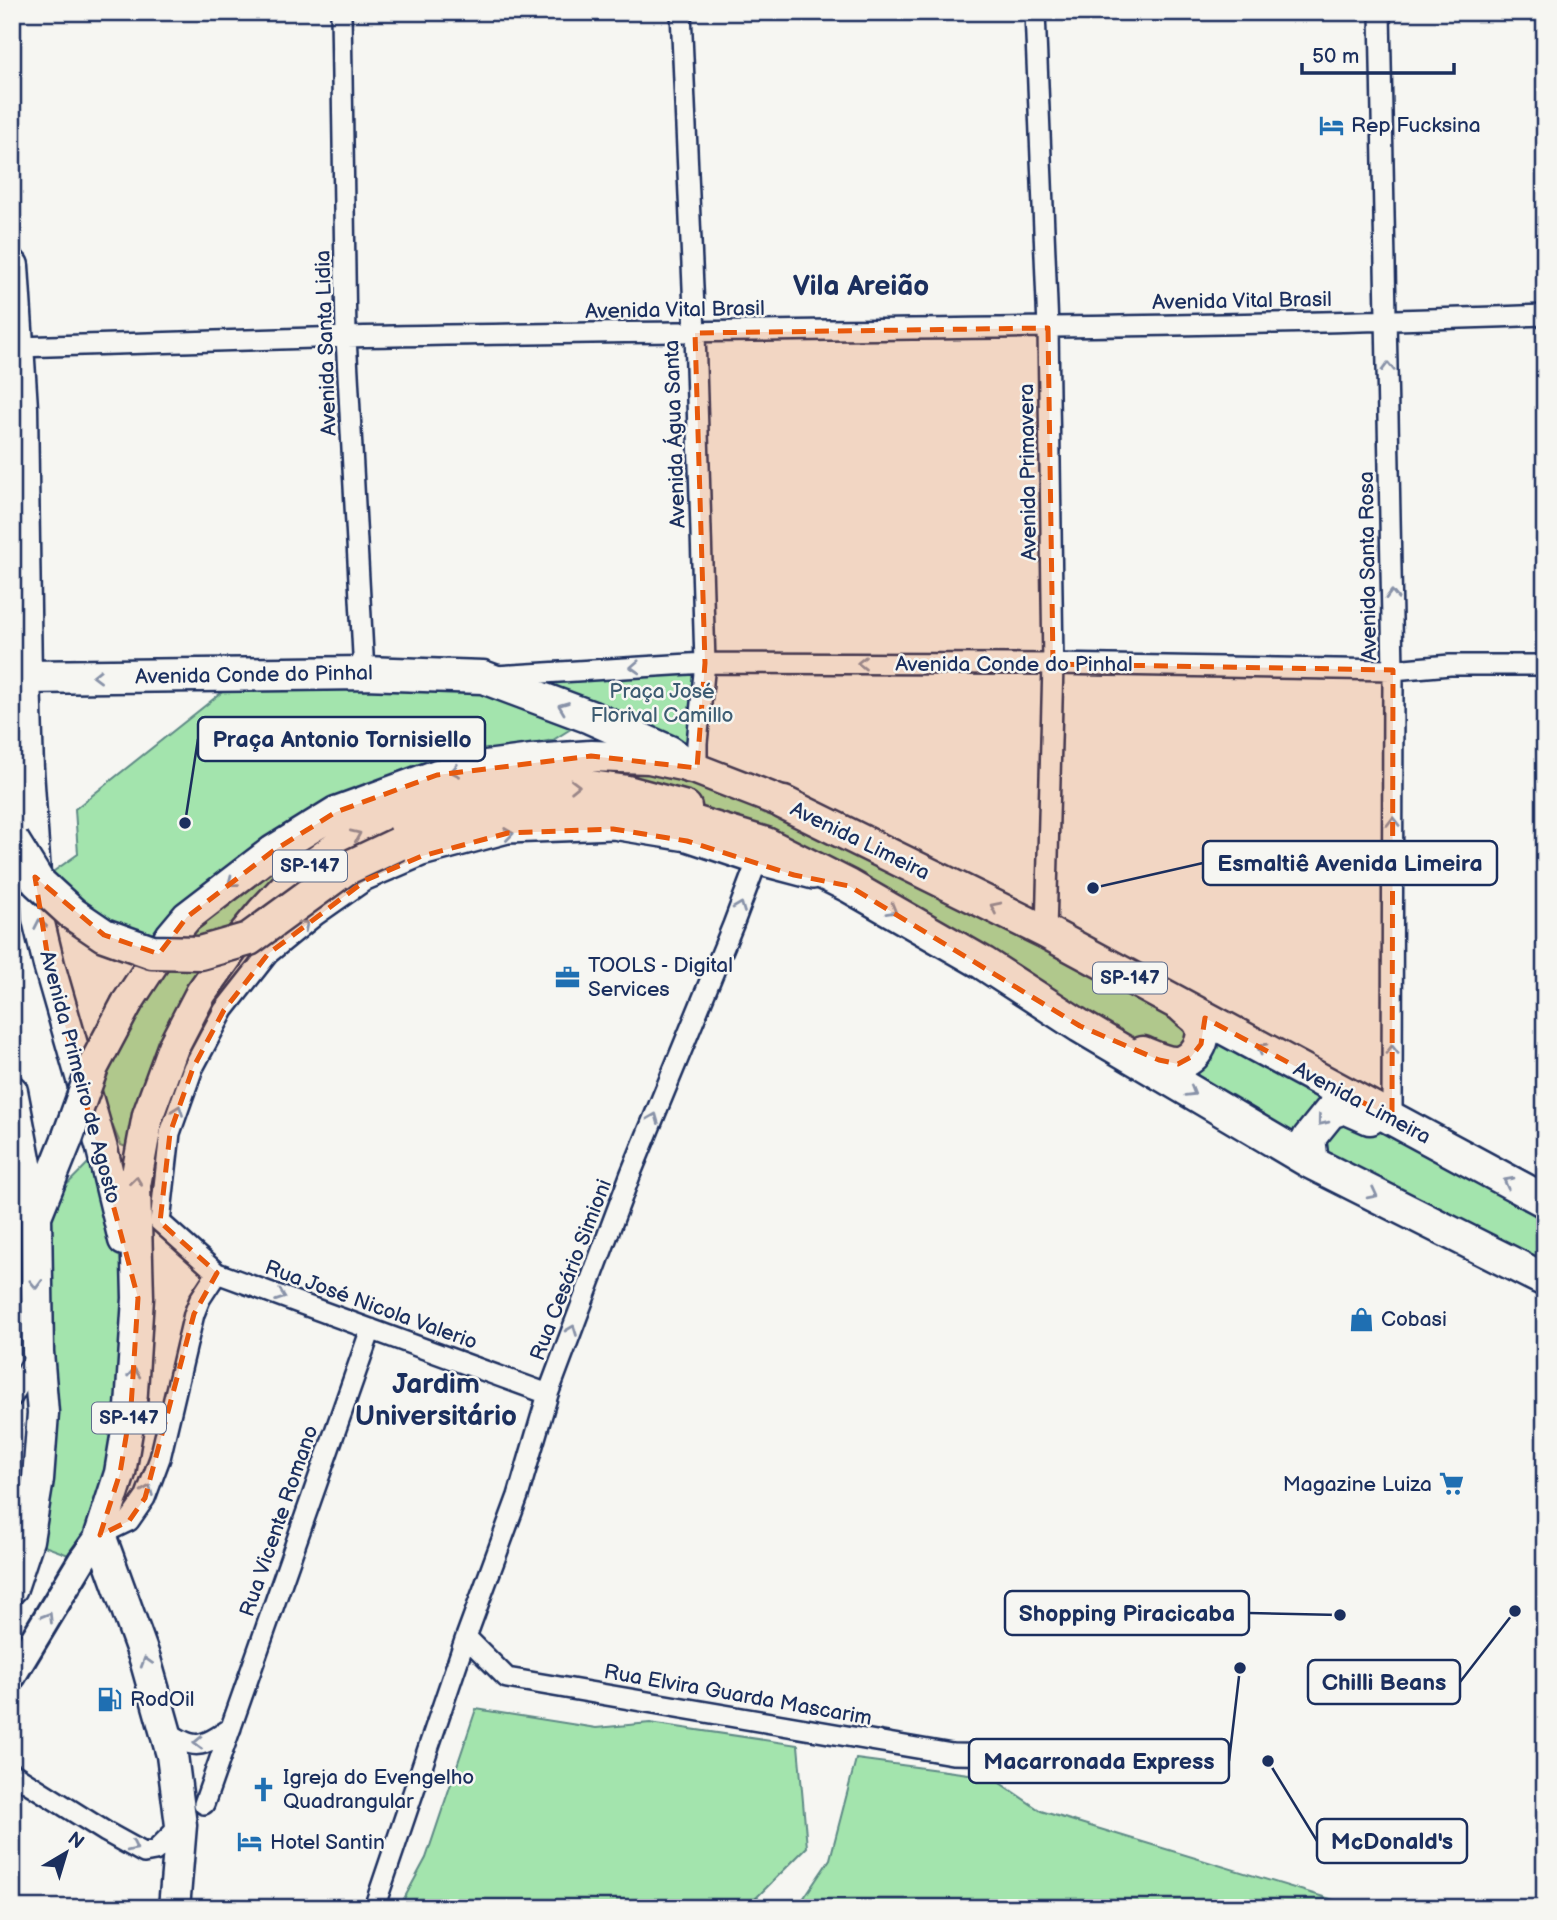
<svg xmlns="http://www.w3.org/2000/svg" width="1557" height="1920" viewBox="0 0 1557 1920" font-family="'Balsamiq Sans',sans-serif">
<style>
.green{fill:#a3e4ad;stroke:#5f8a86;stroke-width:2}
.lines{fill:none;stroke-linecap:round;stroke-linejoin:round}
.minor-casing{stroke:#1b2f5e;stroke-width:24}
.secondary-casing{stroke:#1b2f5e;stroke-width:32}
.primary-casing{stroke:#1b2f5e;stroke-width:35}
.trunk-casing{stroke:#1b2f5e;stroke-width:37}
.minor{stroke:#f6f6f2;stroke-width:19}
.secondary{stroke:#f6f6f2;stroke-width:26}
.primary{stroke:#f6f6f2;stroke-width:30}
.trunk{stroke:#f6f6f2;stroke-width:32}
.primary-bridge-casing{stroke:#1b2f5e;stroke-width:35;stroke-linecap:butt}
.trunk-bridge-casing{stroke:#1b2f5e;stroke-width:37;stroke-linecap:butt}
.primary-bridge{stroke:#f6f6f2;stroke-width:30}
.trunk-bridge{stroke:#f6f6f2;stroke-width:32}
.oneway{stroke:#8892a8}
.marked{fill:#e8590c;fill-opacity:0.2;stroke:#e8590c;stroke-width:5;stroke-dasharray:14 9;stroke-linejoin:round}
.labels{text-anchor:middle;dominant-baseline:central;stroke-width:5;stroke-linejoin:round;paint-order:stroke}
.shield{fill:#f6f6f2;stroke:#5d6b8a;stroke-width:2}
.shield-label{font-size:19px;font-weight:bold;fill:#1b2f5e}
.poi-label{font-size:21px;fill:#1b2f5e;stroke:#f6f6f2;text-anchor:start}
.street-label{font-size:21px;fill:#1b2f5e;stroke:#f6f6f2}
.park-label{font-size:21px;fill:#3d5c72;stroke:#f6f6f2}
.district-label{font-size:28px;font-weight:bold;fill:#1b2f5e;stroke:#f6f6f2}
.leader{fill:none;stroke:#1b2f5e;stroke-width:2.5}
.callout-dot{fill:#1b2f5e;stroke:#f6f6f2;stroke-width:2.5}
.callout{fill:#f6f6f2;stroke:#1b2f5e;stroke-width:2.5}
.callout-label{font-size:23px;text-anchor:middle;font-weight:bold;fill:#1b2f5e}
</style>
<rect width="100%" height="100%" fill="#f6f6f2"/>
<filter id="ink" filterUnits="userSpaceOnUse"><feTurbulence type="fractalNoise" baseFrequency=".0143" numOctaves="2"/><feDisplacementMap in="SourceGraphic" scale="14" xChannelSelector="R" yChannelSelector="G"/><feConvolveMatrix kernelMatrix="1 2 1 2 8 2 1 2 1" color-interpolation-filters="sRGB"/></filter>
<g filter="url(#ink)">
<path class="green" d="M 705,663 L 690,752 L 590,717 L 553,740 L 452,759 L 270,837 L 178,904 L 145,948 L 40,881 L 78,854 L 75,809 L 245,674 Z
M 691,767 L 1545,1198 L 1545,1280 L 849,886 L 588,786 L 238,941 L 139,1153 L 121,1145 L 109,1118 L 93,1067 L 171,936 L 273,851 L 437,775 Z
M 102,1149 L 138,1298 L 128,1422 L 82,1560 L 28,1540 L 36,1216 Z
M 476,1709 L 596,1728 L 650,1723 L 798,1745 L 807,1847 L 746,1908 L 399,1908 L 426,1858 Z
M 856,1759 L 991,1777 L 1041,1811 L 1360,1908 L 797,1908 L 830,1859 Z"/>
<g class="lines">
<defs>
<path id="minor" d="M 341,12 L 346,337 L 364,673
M 681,12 L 695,333 L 705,663 L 697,743 L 697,770
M 1035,12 L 1048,328 L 1053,664 L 1046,932
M 1380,12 L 1393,670 L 1392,1118
M 17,347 C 127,344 237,340 347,337 C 746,329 1146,330 1545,315
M 496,676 L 705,663 L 1053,664 L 1393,670 L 1450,665 L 1545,665
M 548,1394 L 217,1273 L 160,1222 L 170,1133 L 193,1068 L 224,1010 L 268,954 L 316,915 L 366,880 L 422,856 L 508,833 L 613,829 L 687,841 L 756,864
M 12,1397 L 38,1353
M 100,1535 L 129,1521 L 145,1498 L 160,1458 L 194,1314 L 200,1299 L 217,1273
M 466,1637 L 507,1678 L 952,1754 L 1020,1755
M 165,1730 C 195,1751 201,1748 231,1728
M 12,1773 L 106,1832 L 144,1853 L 155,1851 L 181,1825
M 204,1804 L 371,1329
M 374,1908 L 466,1637 L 518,1496 L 548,1394 L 631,1173 L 733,925 L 756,864 L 813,879"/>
<path id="secondary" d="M 12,1676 L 82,1560 L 100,1535"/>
<path id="primary" d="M 25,677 L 28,770 L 38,919 L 49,965 L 102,1149 L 124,1240
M 127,1003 L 171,936 L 187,917 L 273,851 L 336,812 L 437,775 L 478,767 L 532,760 L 591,756 L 649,758 L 691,767 L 784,803
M 12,1091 L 36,1216 L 38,1352 L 43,1413 L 38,1479 L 28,1540 L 12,1588
M 36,1216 L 67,1139
M 174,1908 L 181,1825 L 172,1755 L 145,1659 L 100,1535 L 120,1473 L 131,1407 L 138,1298 L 135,1185 L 148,1115 L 173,1047 L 201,993 L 238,941 L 262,912 L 292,880 L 347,839 L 414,811 L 472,793 L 523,787 L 588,786 L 627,791 L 686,807"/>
<path id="trunk" d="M 12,266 L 21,408 L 25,677 L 364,673 L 483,677 L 590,717 L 669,752 L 691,767
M 784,803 L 1046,932 L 1545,1201
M 398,844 L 464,821 L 496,813 L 602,808 L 632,809 L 673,816 L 766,844 L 849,886 L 983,963 L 1080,1026 L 1312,1163 L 1545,1280
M 1143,1053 C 1153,1057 1164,1063 1175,1063 C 1193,1064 1210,1038 1199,1022 C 1196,1017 1188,1012 1183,1007
M 1312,1163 L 1309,1138 L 1330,1112 L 1345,1107 L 1370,1118"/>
</defs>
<use href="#minor" class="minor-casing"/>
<use href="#secondary" class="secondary-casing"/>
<use href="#primary" class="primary-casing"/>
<use href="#trunk" class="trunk-casing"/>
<use href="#minor" class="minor"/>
<use href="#secondary" class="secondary"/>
<use href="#primary" class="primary"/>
<use href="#trunk" class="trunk"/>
<defs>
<path id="primary-bridge" d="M 67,1139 L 93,1067 L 127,1003"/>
<path id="trunk-bridge" d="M 12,840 L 38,882 L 73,914 L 104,935 L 152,952 L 200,953 L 249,939 L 345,869 L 398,844"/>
</defs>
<use href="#primary-bridge" class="primary-bridge-casing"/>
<use href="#trunk-bridge" class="trunk-bridge-casing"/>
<use href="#primary-bridge" class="primary-bridge"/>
<use href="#trunk-bridge" class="trunk-bridge"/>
</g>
<defs><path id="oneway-chevron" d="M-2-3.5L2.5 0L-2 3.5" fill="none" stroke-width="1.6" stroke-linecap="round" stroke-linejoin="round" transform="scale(1.75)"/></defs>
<g class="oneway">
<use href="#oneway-chevron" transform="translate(1388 367) rotate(-91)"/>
<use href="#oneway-chevron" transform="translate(1392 595) rotate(-91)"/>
<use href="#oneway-chevron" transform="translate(862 663) rotate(-180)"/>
<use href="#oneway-chevron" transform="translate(635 667) rotate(177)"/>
<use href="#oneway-chevron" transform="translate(97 676) rotate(179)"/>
<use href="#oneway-chevron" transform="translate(563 707) rotate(-159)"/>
<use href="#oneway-chevron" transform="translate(455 771) rotate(169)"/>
<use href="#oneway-chevron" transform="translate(575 786) rotate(-1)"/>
<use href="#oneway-chevron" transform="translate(1393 822) rotate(-90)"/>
<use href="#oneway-chevron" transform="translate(509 834) rotate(-8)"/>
<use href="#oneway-chevron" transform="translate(356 835) rotate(-24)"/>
<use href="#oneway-chevron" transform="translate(232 882) rotate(142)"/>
<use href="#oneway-chevron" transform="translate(740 907) rotate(-69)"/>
<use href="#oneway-chevron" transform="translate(995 907) rotate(-154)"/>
<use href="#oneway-chevron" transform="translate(892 910) rotate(30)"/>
<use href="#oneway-chevron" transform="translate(40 924) rotate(-101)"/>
<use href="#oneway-chevron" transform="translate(304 925) rotate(-40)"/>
<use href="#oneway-chevron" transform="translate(1261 1048) rotate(-152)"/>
<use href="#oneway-chevron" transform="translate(1392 1050) rotate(-90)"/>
<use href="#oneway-chevron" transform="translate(1191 1092) rotate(31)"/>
<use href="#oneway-chevron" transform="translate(178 1110) rotate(-70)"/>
<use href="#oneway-chevron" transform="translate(654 1118) rotate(-68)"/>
<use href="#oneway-chevron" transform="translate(1322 1121) rotate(129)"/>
<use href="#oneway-chevron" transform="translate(136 1181) rotate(-83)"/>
<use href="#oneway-chevron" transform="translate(1508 1182) rotate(-152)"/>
<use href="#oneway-chevron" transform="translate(1373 1194) rotate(27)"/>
<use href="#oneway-chevron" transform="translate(36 1284) rotate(89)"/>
<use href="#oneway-chevron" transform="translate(281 1296) rotate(20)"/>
<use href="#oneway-chevron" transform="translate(572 1330) rotate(-69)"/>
<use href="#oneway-chevron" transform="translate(134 1373) rotate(-86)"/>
<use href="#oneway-chevron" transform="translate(148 1490) rotate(-68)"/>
<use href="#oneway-chevron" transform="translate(48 1617) rotate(-59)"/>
<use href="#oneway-chevron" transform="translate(146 1662) rotate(-107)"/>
<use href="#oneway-chevron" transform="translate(198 1743) rotate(178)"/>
<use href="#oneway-chevron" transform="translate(133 1847) rotate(26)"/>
</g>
</g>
<path class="marked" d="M 1048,328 L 1053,664 L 1393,670 L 1392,1118 L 1205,1018 L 1201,1044 L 1191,1057 L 1178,1064 L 1159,1060 L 1080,1026 L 849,886 L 794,875 L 687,841 L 613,829 L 508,833 L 422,856 L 366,880 L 268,954 L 224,1010 L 193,1068 L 170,1133 L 160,1222 L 217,1273 L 194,1314 L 145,1498 L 129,1521 L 100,1535 L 120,1473 L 131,1407 L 138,1298 L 49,965 L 35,877 L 104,935 L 159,954 L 187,917 L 273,851 L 336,812 L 437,775 L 591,756 L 697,768 L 705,663 L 695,333 Z"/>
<defs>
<symbol id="hotel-bare" viewBox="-9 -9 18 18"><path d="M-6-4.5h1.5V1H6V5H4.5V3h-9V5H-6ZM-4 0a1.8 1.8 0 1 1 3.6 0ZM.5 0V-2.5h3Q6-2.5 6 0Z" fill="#1f6fb2" stroke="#f6f6f2" stroke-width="2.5" paint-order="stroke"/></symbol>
<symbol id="office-bare" viewBox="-9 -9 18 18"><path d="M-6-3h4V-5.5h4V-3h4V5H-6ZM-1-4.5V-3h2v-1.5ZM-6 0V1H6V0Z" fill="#1f6fb2" stroke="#f6f6f2" stroke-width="2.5" paint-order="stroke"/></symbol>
<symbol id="shop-bare" viewBox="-9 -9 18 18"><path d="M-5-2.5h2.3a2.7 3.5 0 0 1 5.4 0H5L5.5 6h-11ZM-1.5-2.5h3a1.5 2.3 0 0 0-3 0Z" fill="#1f6fb2" stroke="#f6f6f2" stroke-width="2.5" paint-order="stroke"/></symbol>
<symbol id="supermarket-bare" viewBox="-9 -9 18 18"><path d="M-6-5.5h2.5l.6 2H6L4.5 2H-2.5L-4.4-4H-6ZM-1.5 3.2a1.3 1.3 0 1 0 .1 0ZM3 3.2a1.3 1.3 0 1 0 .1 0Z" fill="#1f6fb2" stroke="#f6f6f2" stroke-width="2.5" paint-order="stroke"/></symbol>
<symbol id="fuel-bare" viewBox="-9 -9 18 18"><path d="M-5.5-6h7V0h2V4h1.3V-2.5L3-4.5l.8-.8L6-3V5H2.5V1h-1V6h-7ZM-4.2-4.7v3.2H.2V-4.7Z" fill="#1f6fb2" stroke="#f6f6f2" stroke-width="2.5" paint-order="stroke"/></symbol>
<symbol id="church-bare" viewBox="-9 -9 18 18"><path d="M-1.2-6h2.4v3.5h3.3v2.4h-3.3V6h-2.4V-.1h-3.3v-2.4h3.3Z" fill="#1f6fb2" stroke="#f6f6f2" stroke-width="2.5" paint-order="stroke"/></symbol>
</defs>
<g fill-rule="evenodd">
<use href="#hotel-bare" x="1314" y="108" width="35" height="35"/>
<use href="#office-bare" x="550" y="960" width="35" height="35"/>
<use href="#shop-bare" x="1344" y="1302" width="35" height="35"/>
<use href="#supermarket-bare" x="1434" y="1466" width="35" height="35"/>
<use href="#fuel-bare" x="92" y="1682" width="35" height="35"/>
<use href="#church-bare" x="246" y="1772" width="35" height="35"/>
<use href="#hotel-bare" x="232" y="1824" width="35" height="35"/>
</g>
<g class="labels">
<g class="shield">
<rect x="273" y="850.5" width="74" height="31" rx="5"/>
<rect x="1093" y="962.5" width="74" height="31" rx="5"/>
<rect x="92" y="1402.5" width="74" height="31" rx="5"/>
</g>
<g class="shield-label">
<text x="310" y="866">SP-147</text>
<text x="1130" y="978">SP-147</text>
<text x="129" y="1418">SP-147</text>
</g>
<g class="poi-label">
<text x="1351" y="125">Rep Fucksina</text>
<text x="588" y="965">TOOLS - Digital<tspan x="588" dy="24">Services</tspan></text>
<text x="1381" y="1319">Cobasi</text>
<text x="1432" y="1484" text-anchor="end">Magazine Luiza</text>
<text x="130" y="1699">RodOil</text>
<text x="283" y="1777">Igreja do Evengelho<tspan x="283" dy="24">Quadrangular</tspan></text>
<text x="270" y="1842">Hotel Santin</text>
</g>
<g class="street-label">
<text transform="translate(1242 301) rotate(-1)">Avenida Vital Brasil</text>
<text transform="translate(675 310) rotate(-1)">Avenida Vital Brasil</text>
<text transform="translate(326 343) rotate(-92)">Avenida Santa Lidia</text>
<text transform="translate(675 434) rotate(-92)">Avenida Água Santa</text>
<text transform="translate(1028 472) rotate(-91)">Avenida Primavera</text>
<text transform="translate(1368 566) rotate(-91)">Avenida Santa Rosa</text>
<text x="1014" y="664">Avenida Conde do Pinhal</text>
<text transform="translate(254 675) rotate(-1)">Avenida Conde do Pinhal</text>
<text transform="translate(860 841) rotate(26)">Avenida Limeira</text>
<text transform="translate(80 1077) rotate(75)">Avenida Primeiro de Agosto</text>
<text transform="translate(1362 1103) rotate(28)">Avenida Limeira</text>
<text transform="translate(571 1270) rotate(-69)">Rua Cesário Simioni</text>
<text transform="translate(371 1305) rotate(20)">Rua José Nicola Valerio</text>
<text transform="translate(279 1521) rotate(-71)">Rua Vicente Romano</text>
<text transform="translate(738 1695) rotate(10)">Rua Elvira Guarda Mascarim</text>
</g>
<g class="park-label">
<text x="662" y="691">Praça José<tspan x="662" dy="24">Florival Camillo</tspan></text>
</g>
<g class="district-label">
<text x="861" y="286">Vila Areião</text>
<text x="436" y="1384">Jardim<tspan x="436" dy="32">Universitário</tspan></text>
</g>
</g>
<path class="leader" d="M185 823L198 739M1093 888L1203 863M1340 1615L1249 1613M1515 1611L1460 1682M1240 1668L1229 1761M1268 1761L1317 1841"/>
<g class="callout-dot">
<circle cx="185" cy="823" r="7"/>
<circle cx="1093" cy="888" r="7"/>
<circle cx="1340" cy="1615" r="7"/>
<circle cx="1515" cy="1611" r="7"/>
<circle cx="1240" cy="1668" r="7"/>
<circle cx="1268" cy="1761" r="7"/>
</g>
<g class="callout">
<rect x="198" y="717" width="287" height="44" rx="7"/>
<rect x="1203" y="841" width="294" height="44" rx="7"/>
<rect x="1005" y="1591" width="244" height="44" rx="7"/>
<rect x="1308" y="1660" width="152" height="44" rx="7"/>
<rect x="969" y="1739" width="260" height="44" rx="7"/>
<rect x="1317" y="1819" width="150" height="44" rx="7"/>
</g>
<g class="callout-label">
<text x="342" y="747">Praça Antonio Tornisiello</text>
<text x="1350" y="871">Esmaltiê Avenida Limeira</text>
<text x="1127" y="1621">Shopping Piracicaba</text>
<text x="1384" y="1690">Chilli Beans</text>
<text x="1099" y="1769">Macarronada Express</text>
<text x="1392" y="1849">McDonald's</text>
</g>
<rect width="1557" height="1920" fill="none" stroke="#f6f6f2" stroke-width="42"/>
<rect x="21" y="21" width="1515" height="1878" fill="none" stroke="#1b2f5e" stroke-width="2.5" filter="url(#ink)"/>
<g transform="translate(66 1853) rotate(38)" stroke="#f6f6f2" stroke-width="5" paint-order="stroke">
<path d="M0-5L12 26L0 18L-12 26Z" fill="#1b2f5e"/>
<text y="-10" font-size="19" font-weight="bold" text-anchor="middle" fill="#1b2f5e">N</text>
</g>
<path d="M1302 63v10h152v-10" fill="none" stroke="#1b2f5e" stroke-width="3.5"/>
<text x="1312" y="63" font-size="21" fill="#1b2f5e" stroke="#f6f6f2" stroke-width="5" paint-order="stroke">50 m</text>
</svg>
